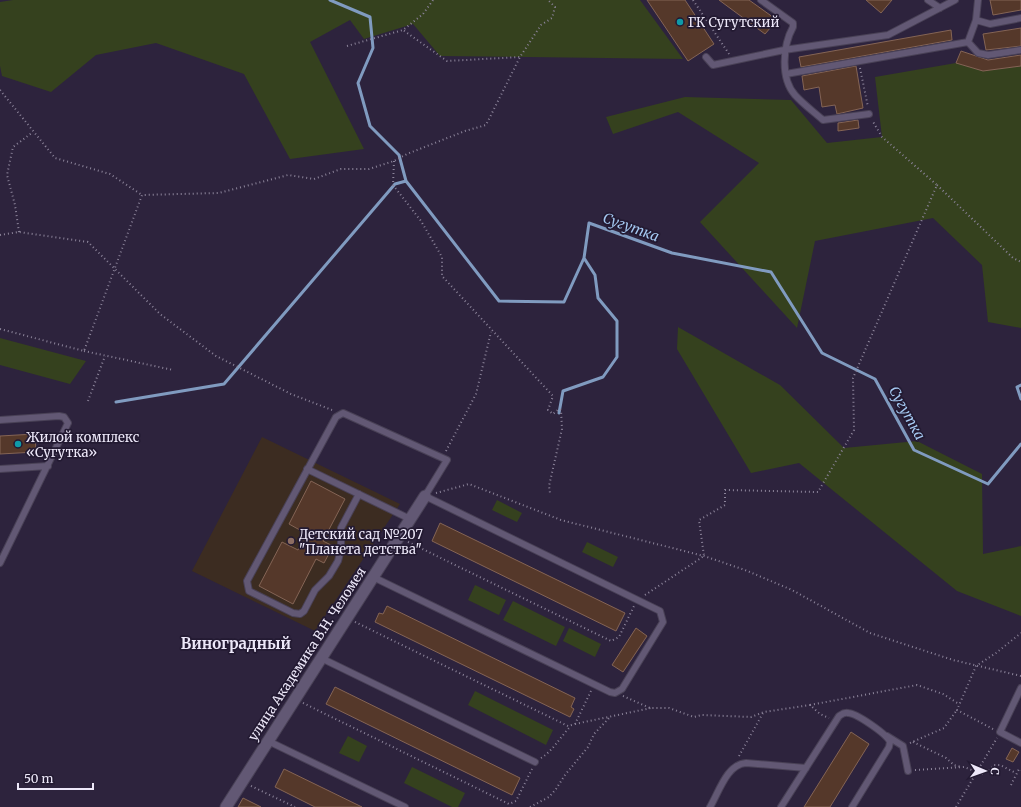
<svg xmlns="http://www.w3.org/2000/svg" width="1021" height="807" viewBox="0 0 1021 807" font-family="Merriweather,serif">
<style>
.education{fill:#3c2c21}
.green{fill:#35411e}
.lines{fill:none;stroke-linecap:round;stroke-linejoin:round}
.stream{stroke:#809bc0;stroke-width:3}
.building{fill:#55382a;stroke:#846455}
.service-casing{stroke:#494156;stroke-width:8}
.minor-casing{stroke:#494156;stroke-width:13}
.path{stroke:#8c849a;stroke-width:2;stroke-dasharray:1 3;stroke-linecap:butt}
.service{stroke:#625874;stroke-width:6}
.minor{stroke:#625874;stroke-width:11}
.culture-dot{fill:#0f9aa8;stroke:#231a32;stroke-width:1.5}
.education-dot{fill:#8d6e63;stroke:#231a32;stroke-width:1.5}
.labels{text-anchor:middle;dominant-baseline:central;stroke-width:3.5;stroke-linejoin:round;paint-order:stroke}
.poi-label{font-size:13px;fill:#ede8f9;stroke:#231a32;text-anchor:start}
.street-label{font-size:13px;fill:#ede8f9;stroke:#231a32}
.water-label{font-size:14px;font-style:italic;fill:#a5c9f2;stroke:#231a32}
.quarter-label{font-size:15px;font-weight:bold;fill:#ede8f9;stroke:#231a32}
</style>
<rect width="100%" height="100%" fill="#2d233d"/>
<path class="education" d="M 262,437 L 400,504 L 315,631 L 192,571 Z"/>
<path class="green" d="M 13,0 L 640,0 L 683,59 L 440,56 L 413,24 L 364,39 L 350,20 L 310,42 L 364,149 L 290,159 L 244,74 L 156,43 L 96,55 L 51,92 L 2,76 L 0,66 L 0,2 Z
M 956,63 L 983,71 L 1021,66 L 1021,328 L 988,322 L 982,265 L 933,218 L 815,241 L 797,328 L 700,222 L 759,163 L 678,112 L 613,134 L 606,117 L 685,97 L 791,100 L 827,143 L 882,137 L 875,77 Z
M 678,327 L 780,385 L 844,448 L 917,441 L 982,474 L 983,554 L 1021,546 L 1021,616 L 957,591 L 799,463 L 751,473 L 677,349 Z
M 0,338 L 86,361 L 70,384 L 0,365 Z
M 497,500 L 522,513 L 517,522 L 492,510 Z
M 587,542 L 618,557 L 613,567 L 582,552 Z
M 475,585 L 506,600 L 499,615 L 468,600 Z
M 513,601 L 565,627 L 556,646 L 503,620 Z
M 569,628 L 601,644 L 595,657 L 563,641 Z
M 475,691 L 553,730 L 546,745 L 468,705 Z
M 348,736 L 367,746 L 359,762 L 339,753 Z
M 412,767 L 465,793 L 458,807 L 452,807 L 404,783 Z"/>
<g class="lines">
<path class="stream" d="M 330,0 L 370,17 L 373,48 L 358,83 L 370,126 L 399,155 L 406,181 L 499,301 L 564,302 L 584,258 L 589,223 L 672,253 L 771,272 L 822,353 L 875,379 L 914,450 L 988,484 L 1021,444
M 1021,385 L 1017,387 L 1021,399
M 116,402 L 224,384 L 395,184 L 406,181
M 559,413 L 563,391 L 603,377 L 617,357 L 617,321 L 598,298 L 595,275 L 584,258"/>
</g>
<path class="building" d="M 647,0 L 685,0 L 714,44 L 688,61 Z
M 719,0 L 749,0 L 777,20 L 765,34 Z
M 866,0 L 892,0 L 881,13 Z
M 990,0 L 1021,0 L 1021,10 L 993,15 Z
M 1021,28 L 1021,46 L 986,50 L 983,34 Z
M 951,30 L 952,40 L 801,67 L 799,57 Z
M 961,51 L 988,60 L 1021,55 L 1021,66 L 983,71 L 956,63 Z
M 856,66 L 863,108 L 837,114 L 835,105 L 822,107 L 819,87 L 804,90 L 802,76 Z
M 858,120 L 859,128 L 838,131 L 838,123 Z
M 35,434 L 36,452 L 0,454 L 0,436 Z
M 311,481 L 345,499 L 323,541 L 333,546 L 324,563 L 316,559 L 293,604 L 259,586 L 282,542 L 298,550 L 307,534 L 289,524 Z
M 440,523 L 625,613 L 616,631 L 432,541 Z
M 387,606 L 575,698 L 571,707 L 574,709 L 570,717 L 375,622 L 379,613 L 383,614 Z
M 636,628 L 647,636 L 623,672 L 612,665 Z
M 335,687 L 520,778 L 512,795 L 326,704 Z
M 851,732 L 869,744 L 846,781 L 830,807 L 804,807 Z
M 1012,748 L 1019,752 L 1013,762 L 1006,759 Z
M 284,769 L 362,807 L 315,807 L 275,787 Z
M 243,798 L 261,807 L 238,807 Z"/>
<g class="lines">
<defs>
<path id="service" d="M 761,0 L 793,23 L 793,27 C 783,45 780,78 795,95 C 803,104 814,112 823,120 L 869,114
M 928,0 L 940,8
M 976,20 L 990,24 L 1021,18
M 968,42 L 978,53 L 988,55 L 1021,50
M 706,57 L 713,65 L 784,50 L 888,35 L 955,0
M 786,74 L 968,42 L 976,20 L 978,0
M 0,420 L 59,416 L 64,417 L 68,423 L 0,563
M 0,469 L 48,466
M 307,469 L 410,519
M 359,494 L 341,528 L 341,549 L 338,561 L 329,576 L 315,590 L 304,611 L 300,614 L 293,613 L 249,591 L 247,581 L 336,417 L 343,413 L 447,460 L 425,496 L 660,611 L 663,622 L 622,689 L 615,693 L 610,692 L 373,577
M 321,658 L 535,762
M 1021,688 L 1000,732 L 1021,743
M 887,736 L 903,746 L 908,771
M 268,741 L 405,807
M 710,807 C 719,792 727,764 746,763 L 806,768
M 781,807 L 839,716 C 842,714 844,712 848,713 C 856,713 887,734 890,742 L 889,747 L 852,807"/>
<path id="minor" d="M 226,807 L 425,496"/>
</defs>
<use href="#service" class="service-casing"/>
<use href="#minor" class="minor-casing"/>
<path class="path" d="M 433,0 L 423,14 L 403,30 L 447,61 L 520,57
M 693,0 L 729,54
M 347,46 L 403,30
M 860,68 L 868,107
M 0,90 L 55,158 L 110,174 L 142,195
M 394,161 L 393,185 L 421,221 L 442,257 L 442,276 L 553,396 L 548,410 L 553,414 L 559,409 L 561,410 L 562,429 L 549,486 L 550,493
M 937,185 L 1013,258 L 1021,262
M 19,232 L 15,205 L 7,175 L 13,147 L 33,132
M 0,235 L 19,232 L 88,242 L 160,314 L 216,356 L 291,394 L 332,410
M 0,329 L 84,351 L 142,195 L 219,193 L 288,175 L 314,179 L 341,169 L 369,169 L 394,161 L 407,154 L 465,131 L 486,125 L 520,57 L 541,25 L 552,18 L 555,7 L 548,0
M 84,351 L 173,370
M 88,401 L 105,356
M 446,451 L 476,394 L 491,332
M 436,493 L 469,484 L 561,520 L 704,556 L 745,570 L 792,590 L 870,633 L 953,660 L 1021,676
M 408,542 L 611,641 L 619,637 L 634,606
M 645,595 L 704,556 L 699,520 L 725,505 L 725,490 L 818,492 L 854,430 L 853,378 L 937,185 L 882,137 L 872,120
M 355,622 L 568,726 L 575,724 L 591,691
M 623,696 L 650,708 L 669,708 L 694,717 L 702,715 L 751,717 L 764,712 L 810,705 L 820,714 L 829,718
M 303,703 L 509,804 L 516,801 L 532,769
M 810,705 L 917,685 L 943,694 L 959,704
M 575,724 L 651,708
M 993,729 L 957,710 L 976,666 L 996,653 L 1021,633
M 913,742 L 946,758 L 954,765 L 961,767
M 910,743 L 944,728 L 957,710
M 739,756 L 763,713
M 541,758 C 553,751 560,737 571,726
M 915,770 L 964,767 L 982,774 L 990,770 L 994,765 L 1000,765 L 1016,773
M 1011,785 L 1019,769 L 1021,770
M 251,786 L 295,807
M 530,807 L 549,797 L 556,789 L 565,775 L 588,747 L 594,734 L 611,716
M 956,807 L 997,738"/>
<use href="#service" class="service"/>
<use href="#minor" class="minor"/>
</g>
<g class="culture-dot">
<circle cx="680" cy="22" r="4"/>
<circle cx="18" cy="444" r="4"/>
</g>
<circle class="education-dot" cx="291" cy="541" r="4"/>
<g class="labels">
<g class="poi-label">
<text x="688" y="22">ГК Сугутский</text>
<text x="26" y="437">Жилой комплекс<tspan x="26" dy="15">«Сугутка»</tspan></text>
<text x="299" y="534">Детский сад №207<tspan x="299" dy="15">"Планета детства"</tspan></text>
</g>
<g class="street-label">
<text transform="translate(307 654) rotate(-57)">улица Академика В.Н. Челомея</text>
</g>
<g class="water-label">
<text transform="translate(631 227) rotate(20)">Сугутка</text>
<text transform="translate(907 413) rotate(61)">Сугутка</text>
</g>
<g class="quarter-label">
<text x="236" y="643">Виноградный</text>
</g>
</g>
<g transform="translate(985 771) rotate(92)" stroke="#231a32" stroke-width="3" paint-order="stroke">
<path d="M0-3L7 15L0 10L-7 15Z" fill="#ede8f9"/>
<text y="-6" font-size="11" font-weight="bold" text-anchor="middle" fill="#ede8f9">С</text>
</g>
<path d="M18 783v6h75v-6" fill="none" stroke="#ede8f9" stroke-width="2"/>
<text x="24" y="783" font-size="12" fill="#ede8f9" stroke="#231a32" stroke-width="3" paint-order="stroke">50 m</text>
</svg>
